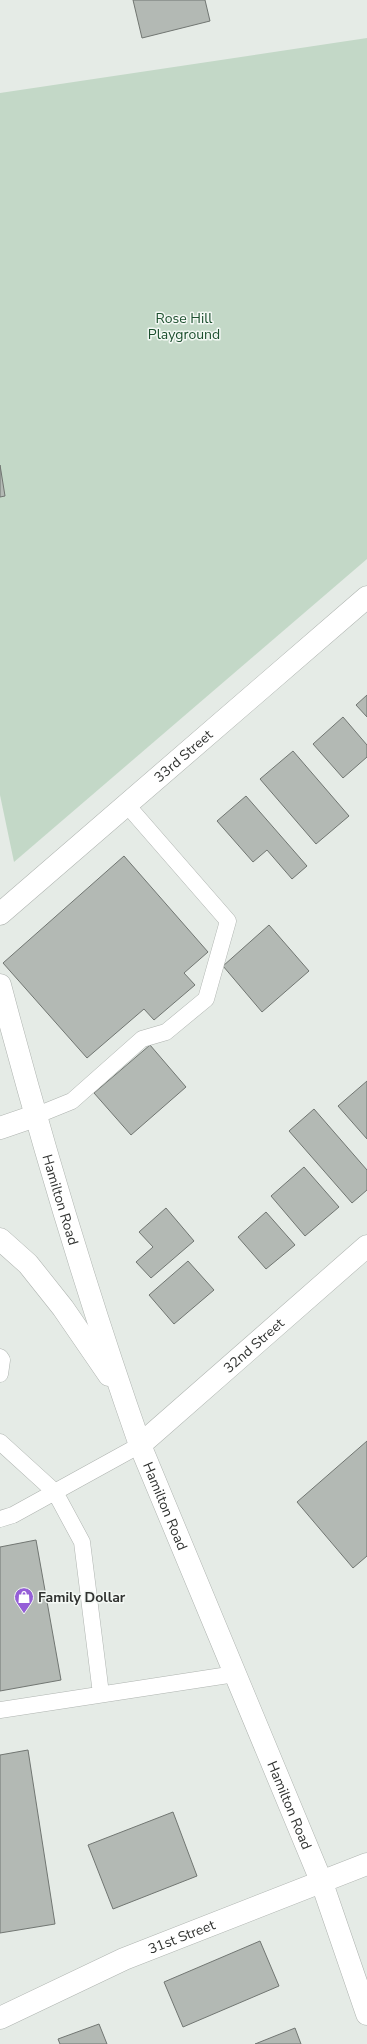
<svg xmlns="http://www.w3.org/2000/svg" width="367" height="2044" viewBox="0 0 367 2044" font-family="'Nunito Sans',sans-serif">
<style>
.green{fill:#c3d8c7}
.building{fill:#b3b9b4;stroke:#717672}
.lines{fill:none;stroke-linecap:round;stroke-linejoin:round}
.lane-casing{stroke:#afb4b0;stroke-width:17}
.street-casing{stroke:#afb4b0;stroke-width:23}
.secondary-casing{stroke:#afb4b0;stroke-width:23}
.lane{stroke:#fff;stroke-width:16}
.street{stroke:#fff;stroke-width:22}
.secondary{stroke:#fff;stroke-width:22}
.labels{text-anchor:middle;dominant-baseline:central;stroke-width:3;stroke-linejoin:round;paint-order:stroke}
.park-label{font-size:14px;fill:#1c4f2e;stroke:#f3f8f4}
.street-label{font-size:14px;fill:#303230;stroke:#f3f8f4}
.poi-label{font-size:14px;font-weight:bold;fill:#303230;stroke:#f3f8f4;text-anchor:start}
</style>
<rect width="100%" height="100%" fill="#e5ebe6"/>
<path class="green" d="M 367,38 L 367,559 L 14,862 L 0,795 L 0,93 Z"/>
<path class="building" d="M 133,0 L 205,0 L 210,21 L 142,38 Z
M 0,465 L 5,496 L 0,497 Z
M 367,695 L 367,717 L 356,705 Z
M 343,717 L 367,745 L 367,757 L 343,778 L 313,744 Z
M 293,751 L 349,816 L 316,844 L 260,779 Z
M 246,796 L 307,866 L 292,879 L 267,850 L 253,862 L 217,821 Z
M 124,856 L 208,952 L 184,973 L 195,985 L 154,1020 L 144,1009 L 87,1058 L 3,963 Z
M 269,925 L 309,971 L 262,1012 L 223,966 Z
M 150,1045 L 186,1087 L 131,1135 L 94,1093 Z
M 367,1081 L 367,1139 L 338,1106 Z
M 314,1109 L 367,1170 L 367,1190 L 352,1203 L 289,1131 Z
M 304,1167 L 339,1207 L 305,1236 L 271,1196 Z
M 166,1208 L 194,1241 L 151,1278 L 136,1262 L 153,1247 L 139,1232 Z
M 266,1212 L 295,1245 L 266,1269 L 238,1237 Z
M 188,1261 L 214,1290 L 174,1324 L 149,1295 Z
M 367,1441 L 367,1556 L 353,1568 L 297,1502 Z
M 36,1540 L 61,1680 L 0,1691 L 0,1547 Z
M 28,1750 L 55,1924 L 0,1933 L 0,1755 Z
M 173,1812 L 197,1876 L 113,1909 L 88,1845 Z
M 260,1941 L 279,1986 L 183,2027 L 164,1982 Z
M 99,2024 L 107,2044 L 60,2044 L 58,2039 Z
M 295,2028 L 301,2044 L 255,2044 Z"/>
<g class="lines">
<defs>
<path id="lane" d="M 35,1116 L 72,1101 L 142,1039 L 166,1032 L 206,999 L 228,921 L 127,805
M 0,1357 L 2,1360 L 0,1374
M 0,1442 L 55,1492 L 82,1542 L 101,1694
M 0,1519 L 13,1515 L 140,1445
M 0,1710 L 235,1674"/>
<g id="street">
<path id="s1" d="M 0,914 L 367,597"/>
<path id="s2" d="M 140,1445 L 367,1246"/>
<path id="s3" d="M 0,2018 L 124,1959 L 367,1864"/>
</g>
<g id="secondary">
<path id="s4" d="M 0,985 C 41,1140 87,1294 140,1445 L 322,1883 L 367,2014"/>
<path d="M 0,1128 L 35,1116"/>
<path d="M 0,1239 L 28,1264 L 63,1308 L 109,1375"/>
</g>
</defs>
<use href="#lane" class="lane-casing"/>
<use href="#street" class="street-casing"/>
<use href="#secondary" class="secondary-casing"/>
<use href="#lane" class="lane"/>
<use href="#street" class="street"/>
<use href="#secondary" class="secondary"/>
</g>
<defs>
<symbol id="shop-pin" viewBox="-11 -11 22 30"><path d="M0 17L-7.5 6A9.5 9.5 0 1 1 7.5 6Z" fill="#955ed7" stroke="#f3f8f4"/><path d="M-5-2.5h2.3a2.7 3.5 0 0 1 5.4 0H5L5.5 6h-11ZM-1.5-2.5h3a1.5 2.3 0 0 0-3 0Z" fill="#fff"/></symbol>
</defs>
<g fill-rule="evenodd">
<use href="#shop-pin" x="13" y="1586" width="22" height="30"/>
</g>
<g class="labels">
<g class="park-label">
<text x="184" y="318">Rose Hill<tspan x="184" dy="16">Playground</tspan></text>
</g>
<g class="street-label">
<text stroke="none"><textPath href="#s1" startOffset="242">33rd Street</textPath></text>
<text stroke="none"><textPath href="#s4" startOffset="223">Hamilton Road</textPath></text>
<text stroke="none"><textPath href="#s2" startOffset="151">32nd Street</textPath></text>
<text stroke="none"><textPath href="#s4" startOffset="547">Hamilton Road</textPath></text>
<text stroke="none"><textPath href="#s4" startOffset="871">Hamilton Road</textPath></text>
<text stroke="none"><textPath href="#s3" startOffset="199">31st Street</textPath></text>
</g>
<g class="poi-label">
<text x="38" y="1597">Family Dollar</text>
</g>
</g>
</svg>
